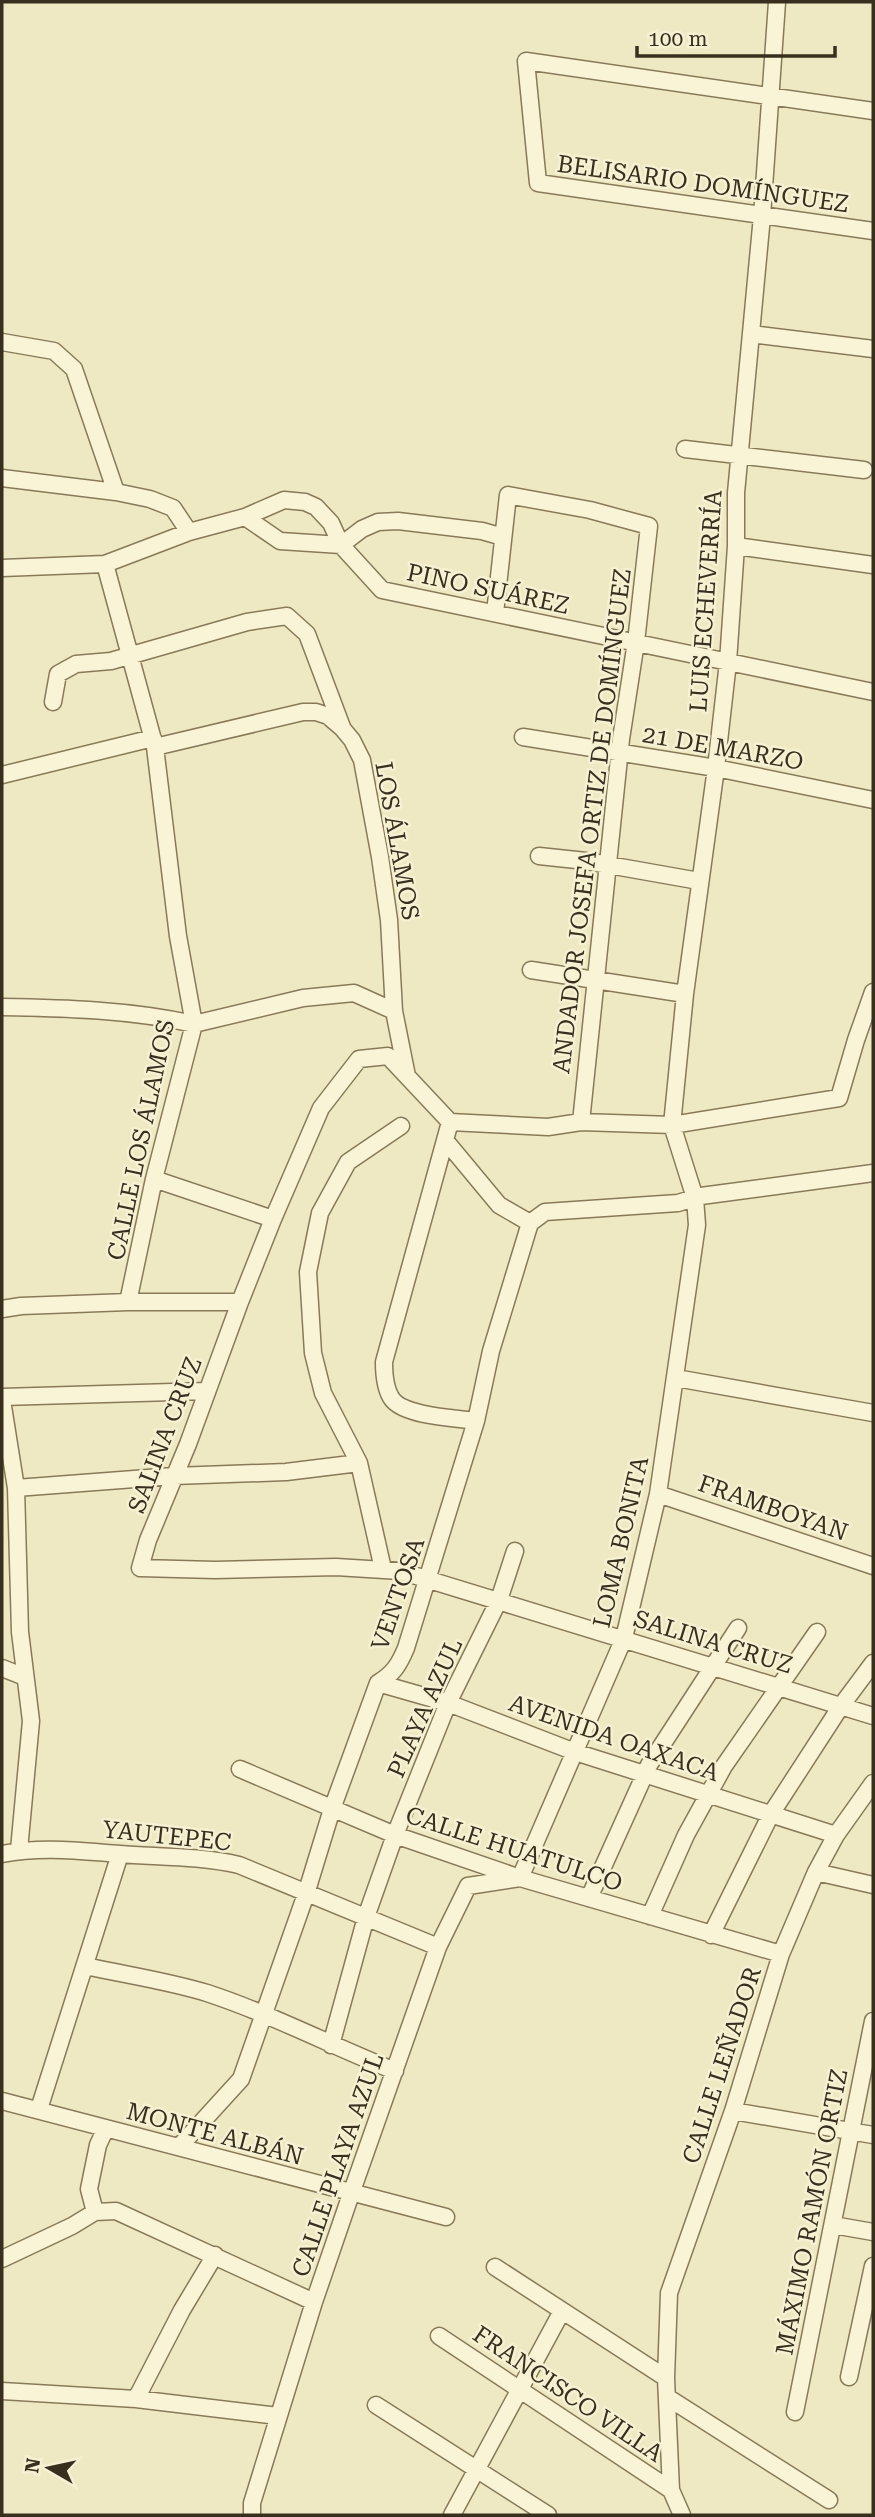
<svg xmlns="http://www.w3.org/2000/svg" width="875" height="2517" viewBox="0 0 875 2517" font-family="'Roboto Serif',serif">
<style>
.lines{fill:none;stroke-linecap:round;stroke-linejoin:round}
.minor-casing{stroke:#887a59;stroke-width:19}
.minor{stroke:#f9f4d6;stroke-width:16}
.labels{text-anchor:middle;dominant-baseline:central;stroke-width:5;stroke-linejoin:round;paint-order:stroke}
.street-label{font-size:24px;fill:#382f1e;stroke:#f6f1d2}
</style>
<rect width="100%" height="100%" fill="#eee9c2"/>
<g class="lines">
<defs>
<path id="minor" d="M 873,111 L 526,61 L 538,183 L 873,231
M 751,334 L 873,349
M 2,342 L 54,351 L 74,369 L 116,492 L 150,499 L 173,508 L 189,532
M 685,449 L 864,470
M 2,478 L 116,492
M 245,517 L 280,541 L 341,545 L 362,529 L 378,522 L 398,521 L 482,531 L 503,537
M 736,546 L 873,565
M 105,564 L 155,747 L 178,936 L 194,1024 L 154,1179 L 128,1302
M 2,568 L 105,564 L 189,532 L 245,517 L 284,500 L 305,502 L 316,507 L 331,523 L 341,545 L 382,590 L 873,692
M 495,613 L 508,495 L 590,510 L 649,526 L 636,642 L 621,739 L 581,1122
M 53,702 L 58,674 L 76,664 L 111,661 L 247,622 L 287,616 L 307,634 L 342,727
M 523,737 L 716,768 L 873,800
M 155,747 L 303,712 L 316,712 L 328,716 L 342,728 L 352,740 L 362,760 L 380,857 L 389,920 L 394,1011 L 407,1076
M 2,775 L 153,738
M 539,856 L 586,861 L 699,881
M 531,970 L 685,994
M 873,992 L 856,1040 L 839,1098 L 672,1125 L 581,1122 L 548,1127 L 450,1122 L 388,1056 L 359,1059 L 321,1108 L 273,1219 L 240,1302 L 188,1444 L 148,1540 L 140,1568 L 215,1570 L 336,1567 L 400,1571 L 873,1716
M 2,1007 C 65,1008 132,1010 194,1024 L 303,998 L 354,993 L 394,1011
M 450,1122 L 384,1362 C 384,1373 385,1389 392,1399 C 404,1416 455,1418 476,1421
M 445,1140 L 499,1205 L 530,1223
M 154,1179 L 273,1219
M 2,1309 L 21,1306 L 128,1302 L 240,1302
M 676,1378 L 873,1413
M 2,1397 L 207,1391
M 2,1400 L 16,1488 L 20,1632 L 31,1721 L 19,1850
M 16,1488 L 174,1476 L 286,1472 L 359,1463
M 658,1494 L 873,1566
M 383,1569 L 359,1463 L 323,1393 L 313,1353 L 308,1272 L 320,1213 L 348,1162 L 401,1126
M 2,1668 L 25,1677
M 378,1683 L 448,1703 L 575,1752 L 836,1835
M 240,1769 L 395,1835 L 520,1878 L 781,1954
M 2,1854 C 42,1846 80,1851 120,1854 C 160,1857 200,1856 239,1865 L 438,1947
M 816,1872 L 873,1885
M 589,1898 L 649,1765 L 738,1628
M 650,1916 L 686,1835 L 724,1766 L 817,1632
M 711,1935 L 771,1814 L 841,1706 L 873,1663
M 86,1966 C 126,1975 168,1981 207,1993 C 271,2014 332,2046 395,2071
M 331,2045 L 366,1917 L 395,1835 L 448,1703 L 499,1600 L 515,1551
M 2,2101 L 446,2217
M 39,2109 L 120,1854
M 733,2111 L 873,2135
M 179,2147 L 241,2079 L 306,1894 L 332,1809 L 378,1683 C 393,1674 399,1665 406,1648 L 476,1421 L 491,1351 L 530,1223 L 545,1212 L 678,1203 L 701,1196 L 873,1173
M 95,2212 L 89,2189 L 98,2145 L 106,2128
M 833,2225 L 873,2232
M 2,2259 L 72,2226 L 95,2212 L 116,2211 L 314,2302
M 495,2267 L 666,2378
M 439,2336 L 671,2490
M 849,2377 L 873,2266
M 2,2391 L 136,2399 L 278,2416
M 667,2397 L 829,2500
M 136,2399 L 182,2310 L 215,2255
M 376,2405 L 548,2515
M 795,2412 L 873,2021
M 252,2515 L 252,2503 L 314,2302 L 351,2194 L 438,1947 L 468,1886 L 520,1878 L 624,1638 L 658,1494 L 697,1225 L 695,1198 L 672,1125 L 685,994 L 716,768 L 728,662 L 736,546 L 736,493 L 762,216 L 777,2
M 452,2515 L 562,2311
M 682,2515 L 671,2490 L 666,2378 L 669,2293 L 733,2111 L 781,1954 L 816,1872 L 836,1835 L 873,1783"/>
</defs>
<use href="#minor" class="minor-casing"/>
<use href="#minor" class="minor"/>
</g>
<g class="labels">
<g class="street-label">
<text transform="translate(703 184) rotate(8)">BELISARIO DOMÍNGUEZ</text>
<text transform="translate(488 589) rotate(12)">PINO SUÁREZ</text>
<text transform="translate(706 601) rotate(-86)">LUIS ECHEVERRÍA</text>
<text transform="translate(723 748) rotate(10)">21 DE MARZO</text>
<text transform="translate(592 821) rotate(-83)">ANDADOR JOSEFA ORTIZ DE DOMÍNGUEZ</text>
<text transform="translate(397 841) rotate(80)">LOS ÁLAMOS</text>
<text transform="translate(141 1140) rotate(-78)">CALLE LOS ÁLAMOS</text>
<text transform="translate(165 1435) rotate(-69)">SALINA CRUZ</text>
<text transform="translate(773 1508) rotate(19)">FRAMBOYAN</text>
<text transform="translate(621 1542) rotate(-77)">LOMA BONITA</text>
<text transform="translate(398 1594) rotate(-71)">VENTOSA</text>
<text transform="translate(713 1642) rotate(17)">SALINA CRUZ</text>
<text transform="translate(425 1708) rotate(-66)">PLAYA AZUL</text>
<text transform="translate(614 1738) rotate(19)">AVENIDA OAXACA</text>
<text transform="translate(167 1836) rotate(6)">YAUTEPEC</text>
<text transform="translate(514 1849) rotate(18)">CALLE HUATULCO</text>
<text transform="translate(722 2065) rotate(-72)">CALLE LEÑADOR</text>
<text transform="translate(215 2134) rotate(15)">MONTE ALBÁN</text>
<text transform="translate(338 2165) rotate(-71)">CALLE PLAYA AZUL</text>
<text transform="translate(812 2212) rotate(-79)">MÁXIMO RAMÓN ORTIZ</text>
<text transform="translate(568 2394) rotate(34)">FRANCISCO VILLA</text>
</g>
</g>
<rect width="875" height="2517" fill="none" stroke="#382f1e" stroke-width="7"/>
<g transform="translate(49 2468) rotate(279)" stroke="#f6f1d2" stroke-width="5" paint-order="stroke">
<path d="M0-5L12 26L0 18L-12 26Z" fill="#382f1e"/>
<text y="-10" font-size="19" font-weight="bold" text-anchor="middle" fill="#382f1e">N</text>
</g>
<path d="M637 46v10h198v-10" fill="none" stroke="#382f1e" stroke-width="3.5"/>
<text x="648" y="46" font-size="21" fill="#382f1e" stroke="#f6f1d2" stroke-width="5" paint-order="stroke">100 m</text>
</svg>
